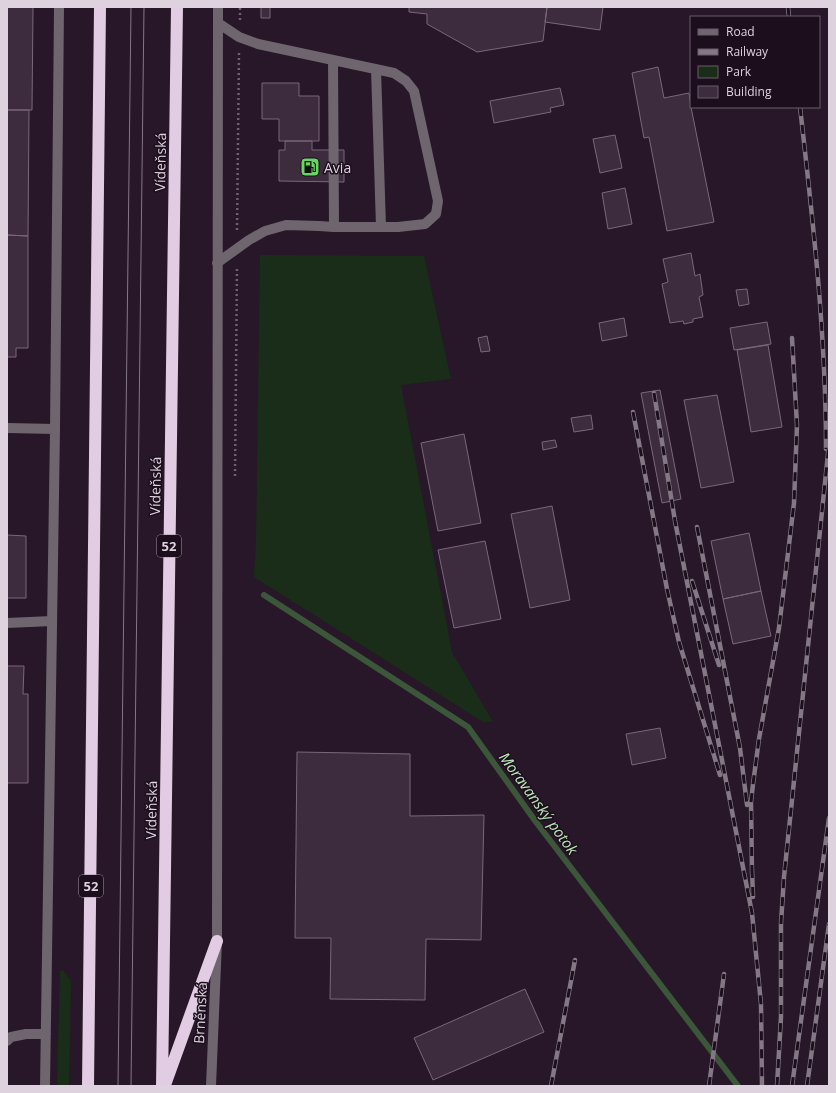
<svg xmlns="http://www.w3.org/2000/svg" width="836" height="1093" viewBox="0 0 836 1093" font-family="'Open Sans',sans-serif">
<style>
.green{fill:#192d18}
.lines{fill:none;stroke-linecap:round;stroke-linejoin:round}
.stream{stroke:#3c563a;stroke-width:6}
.building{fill:#3d2b3e;stroke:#7b677c}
.path{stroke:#6f6170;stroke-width:2.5;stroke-dasharray:2 3;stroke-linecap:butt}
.minor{stroke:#6e656f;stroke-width:10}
.highway{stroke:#e2cce3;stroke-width:12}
.tram{stroke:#857886;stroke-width:1}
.rail-casing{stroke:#857886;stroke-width:4.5}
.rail{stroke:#1d0e1e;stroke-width:3;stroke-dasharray:9;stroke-linecap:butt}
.labels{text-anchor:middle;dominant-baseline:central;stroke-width:3;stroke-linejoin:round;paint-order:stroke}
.shield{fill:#1d0e1e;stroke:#a397a4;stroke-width:1}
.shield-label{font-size:13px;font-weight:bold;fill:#ddd2de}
.street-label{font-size:14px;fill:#ddd2de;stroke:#1d0e1e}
.poi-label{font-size:14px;fill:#ddd2de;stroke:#1d0e1e;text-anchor:start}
.water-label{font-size:15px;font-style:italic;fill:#baeab6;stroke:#1d0e1e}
</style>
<rect width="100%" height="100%" fill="#271728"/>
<path class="green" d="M 260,255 L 424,256 L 451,379 L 401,385 L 452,652 L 493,722 L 483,722 L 254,577 L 256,539 Z
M 63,970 L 71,981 L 69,1086 L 57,1086 L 60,971 Z"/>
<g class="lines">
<path class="stream" d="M 264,595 L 468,727 L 536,822 L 738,1086"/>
</g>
<path class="building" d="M 7,7 L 33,7 L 32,110 L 7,110 Z
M 261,7 L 270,7 L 270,18 L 261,18 Z
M 409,7 L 547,7 L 543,41 L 477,52 L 427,24 L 427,14 L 409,12 Z
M 547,7 L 603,7 L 600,30 L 545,22 Z
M 658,67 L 664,98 L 689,93 L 691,107 L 714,222 L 667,231 L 649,137 L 644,138 L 632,73 Z
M 262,83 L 299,83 L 299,96 L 319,96 L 319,141 L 279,141 L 279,119 L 262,119 Z
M 560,88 L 564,105 L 550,108 L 551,112 L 494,123 L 490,101 Z
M 7,110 L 29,110 L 28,236 L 7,235 Z
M 615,135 L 622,168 L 600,173 L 593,139 Z
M 285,141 L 312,141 L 312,150 L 344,150 L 344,182 L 279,181 L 279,150 L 285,150 Z
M 625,188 L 632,224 L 608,229 L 602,193 Z
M 7,235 L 28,236 L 28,348 L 16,348 L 16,357 L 7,357 Z
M 691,253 L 695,276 L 700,274 L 703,295 L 699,297 L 703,317 L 693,319 L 693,322 L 684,324 L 683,321 L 670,323 L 662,284 L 668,282 L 663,259 Z
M 747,289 L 749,304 L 739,306 L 736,290 Z
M 624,318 L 627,336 L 602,341 L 599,323 Z
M 767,322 L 771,344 L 734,350 L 730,328 Z
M 487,336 L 490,351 L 481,352 L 478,338 Z
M 768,345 L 782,427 L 751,432 L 737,350 Z
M 660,390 L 681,499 L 662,503 L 641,393 Z
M 717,395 L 734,482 L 701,488 L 684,400 Z
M 591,415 L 593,429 L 574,432 L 571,418 Z
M 464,434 L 481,523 L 438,531 L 421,443 Z
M 555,440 L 557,447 L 543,450 L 542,442 Z
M 552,506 L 570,600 L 530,608 L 511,514 Z
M 749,533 L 761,591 L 723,599 L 711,541 Z
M 7,535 L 26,536 L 26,598 L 7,598 Z
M 485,541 L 501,619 L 454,628 L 438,550 Z
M 761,591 L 771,636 L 733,644 L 723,599 Z
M 7,666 L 24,666 L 23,694 L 28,694 L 28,783 L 7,783 Z
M 660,728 L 666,758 L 632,765 L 626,734 Z
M 297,752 L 410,754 L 410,816 L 484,815 L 481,940 L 426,939 L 425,1000 L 330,999 L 331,938 L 295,938 Z
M 525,989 L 544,1032 L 433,1080 L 414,1038 Z"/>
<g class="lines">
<path class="path" d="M 240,20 L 240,7
M 237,230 L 239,53
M 235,476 L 237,267"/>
<path class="minor" d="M 333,61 L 334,227
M 376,69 L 381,227
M 217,263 L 249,240 L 265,231 L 286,225 L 319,226 L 334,227 L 398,227 L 425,224 L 436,214 L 438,201 L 414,91 L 406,81 L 394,73 L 258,44 L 239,37 L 218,23
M 7,428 L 55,429
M 7,623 L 52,621
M 7,1041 L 11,1037 L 26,1034 L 46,1034
M 45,1086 L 55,429 L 59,7
M 211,1086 L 217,941 L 218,7"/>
<path class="highway" d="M 165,1085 L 217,941
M 88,1086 L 100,7
M 162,1086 L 177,7"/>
<path class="tram" d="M 118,1086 L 131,7
M 131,1086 L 144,7"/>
<defs>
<path id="rail" d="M 788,7 L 789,17
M 800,107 C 813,221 826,334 826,449
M 654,393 L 675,521 L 752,913 L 761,1004 L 762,1086
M 633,412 L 667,589 L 679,642 L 720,775
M 697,527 L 740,748 L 747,805
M 692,581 L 719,665
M 752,869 L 753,897
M 752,874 L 751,802 L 753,784 L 759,739 L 779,628 L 794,503 L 797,425 L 792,338
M 551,1086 L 575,960
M 709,1086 L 724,974
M 777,1086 L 781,1017 L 781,923 L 784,877 L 829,444
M 792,1086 L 829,818
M 807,1086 L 829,924"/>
</defs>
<use href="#rail" class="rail-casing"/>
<use href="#rail" class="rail"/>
</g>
<defs>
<symbol id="fuel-square" viewBox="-11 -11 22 22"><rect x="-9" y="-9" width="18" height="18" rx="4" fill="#69d464" stroke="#1d0e1e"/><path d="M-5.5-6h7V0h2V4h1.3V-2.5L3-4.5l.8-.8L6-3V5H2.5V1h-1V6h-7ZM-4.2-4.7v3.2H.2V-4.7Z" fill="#111"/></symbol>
</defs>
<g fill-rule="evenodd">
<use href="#fuel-square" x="299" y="156" width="22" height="22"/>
</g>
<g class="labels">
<g class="shield">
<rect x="157" y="535" width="24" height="22" rx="3"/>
<rect x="79" y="875" width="24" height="22" rx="3"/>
</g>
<g class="shield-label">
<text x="169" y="546">52</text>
<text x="91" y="886">52</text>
</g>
<g class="street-label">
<text transform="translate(160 162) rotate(-89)">Vídeňská</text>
<text transform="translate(155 486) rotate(-89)">Vídeňská</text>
<text transform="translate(151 810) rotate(-89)">Vídeňská</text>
<text transform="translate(200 1013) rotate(-87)">Brněnská</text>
</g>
<g class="poi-label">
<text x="324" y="167">Avia</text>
</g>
<g class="water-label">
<text transform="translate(539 803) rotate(54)">Moravanský potok</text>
</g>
</g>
<rect width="836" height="1093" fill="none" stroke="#ddd2de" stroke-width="16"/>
<rect x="690" y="16" width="130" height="92" fill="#1d0e1e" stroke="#6a5c6b"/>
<rect x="698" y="29" width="20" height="6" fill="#6e656f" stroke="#6a5c6b"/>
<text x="726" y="36" font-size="12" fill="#ddd2de">Road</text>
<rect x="698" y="49" width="20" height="6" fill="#857886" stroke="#6a5c6b"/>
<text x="726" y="56" font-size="12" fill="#ddd2de">Railway</text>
<rect x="698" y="66" width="20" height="12" fill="#192d18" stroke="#6a5c6b"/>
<text x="726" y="76" font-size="12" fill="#ddd2de">Park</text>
<rect x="698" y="86" width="20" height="12" fill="#3d2b3e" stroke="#6a5c6b"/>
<text x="726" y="96" font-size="12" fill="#ddd2de">Building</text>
</svg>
